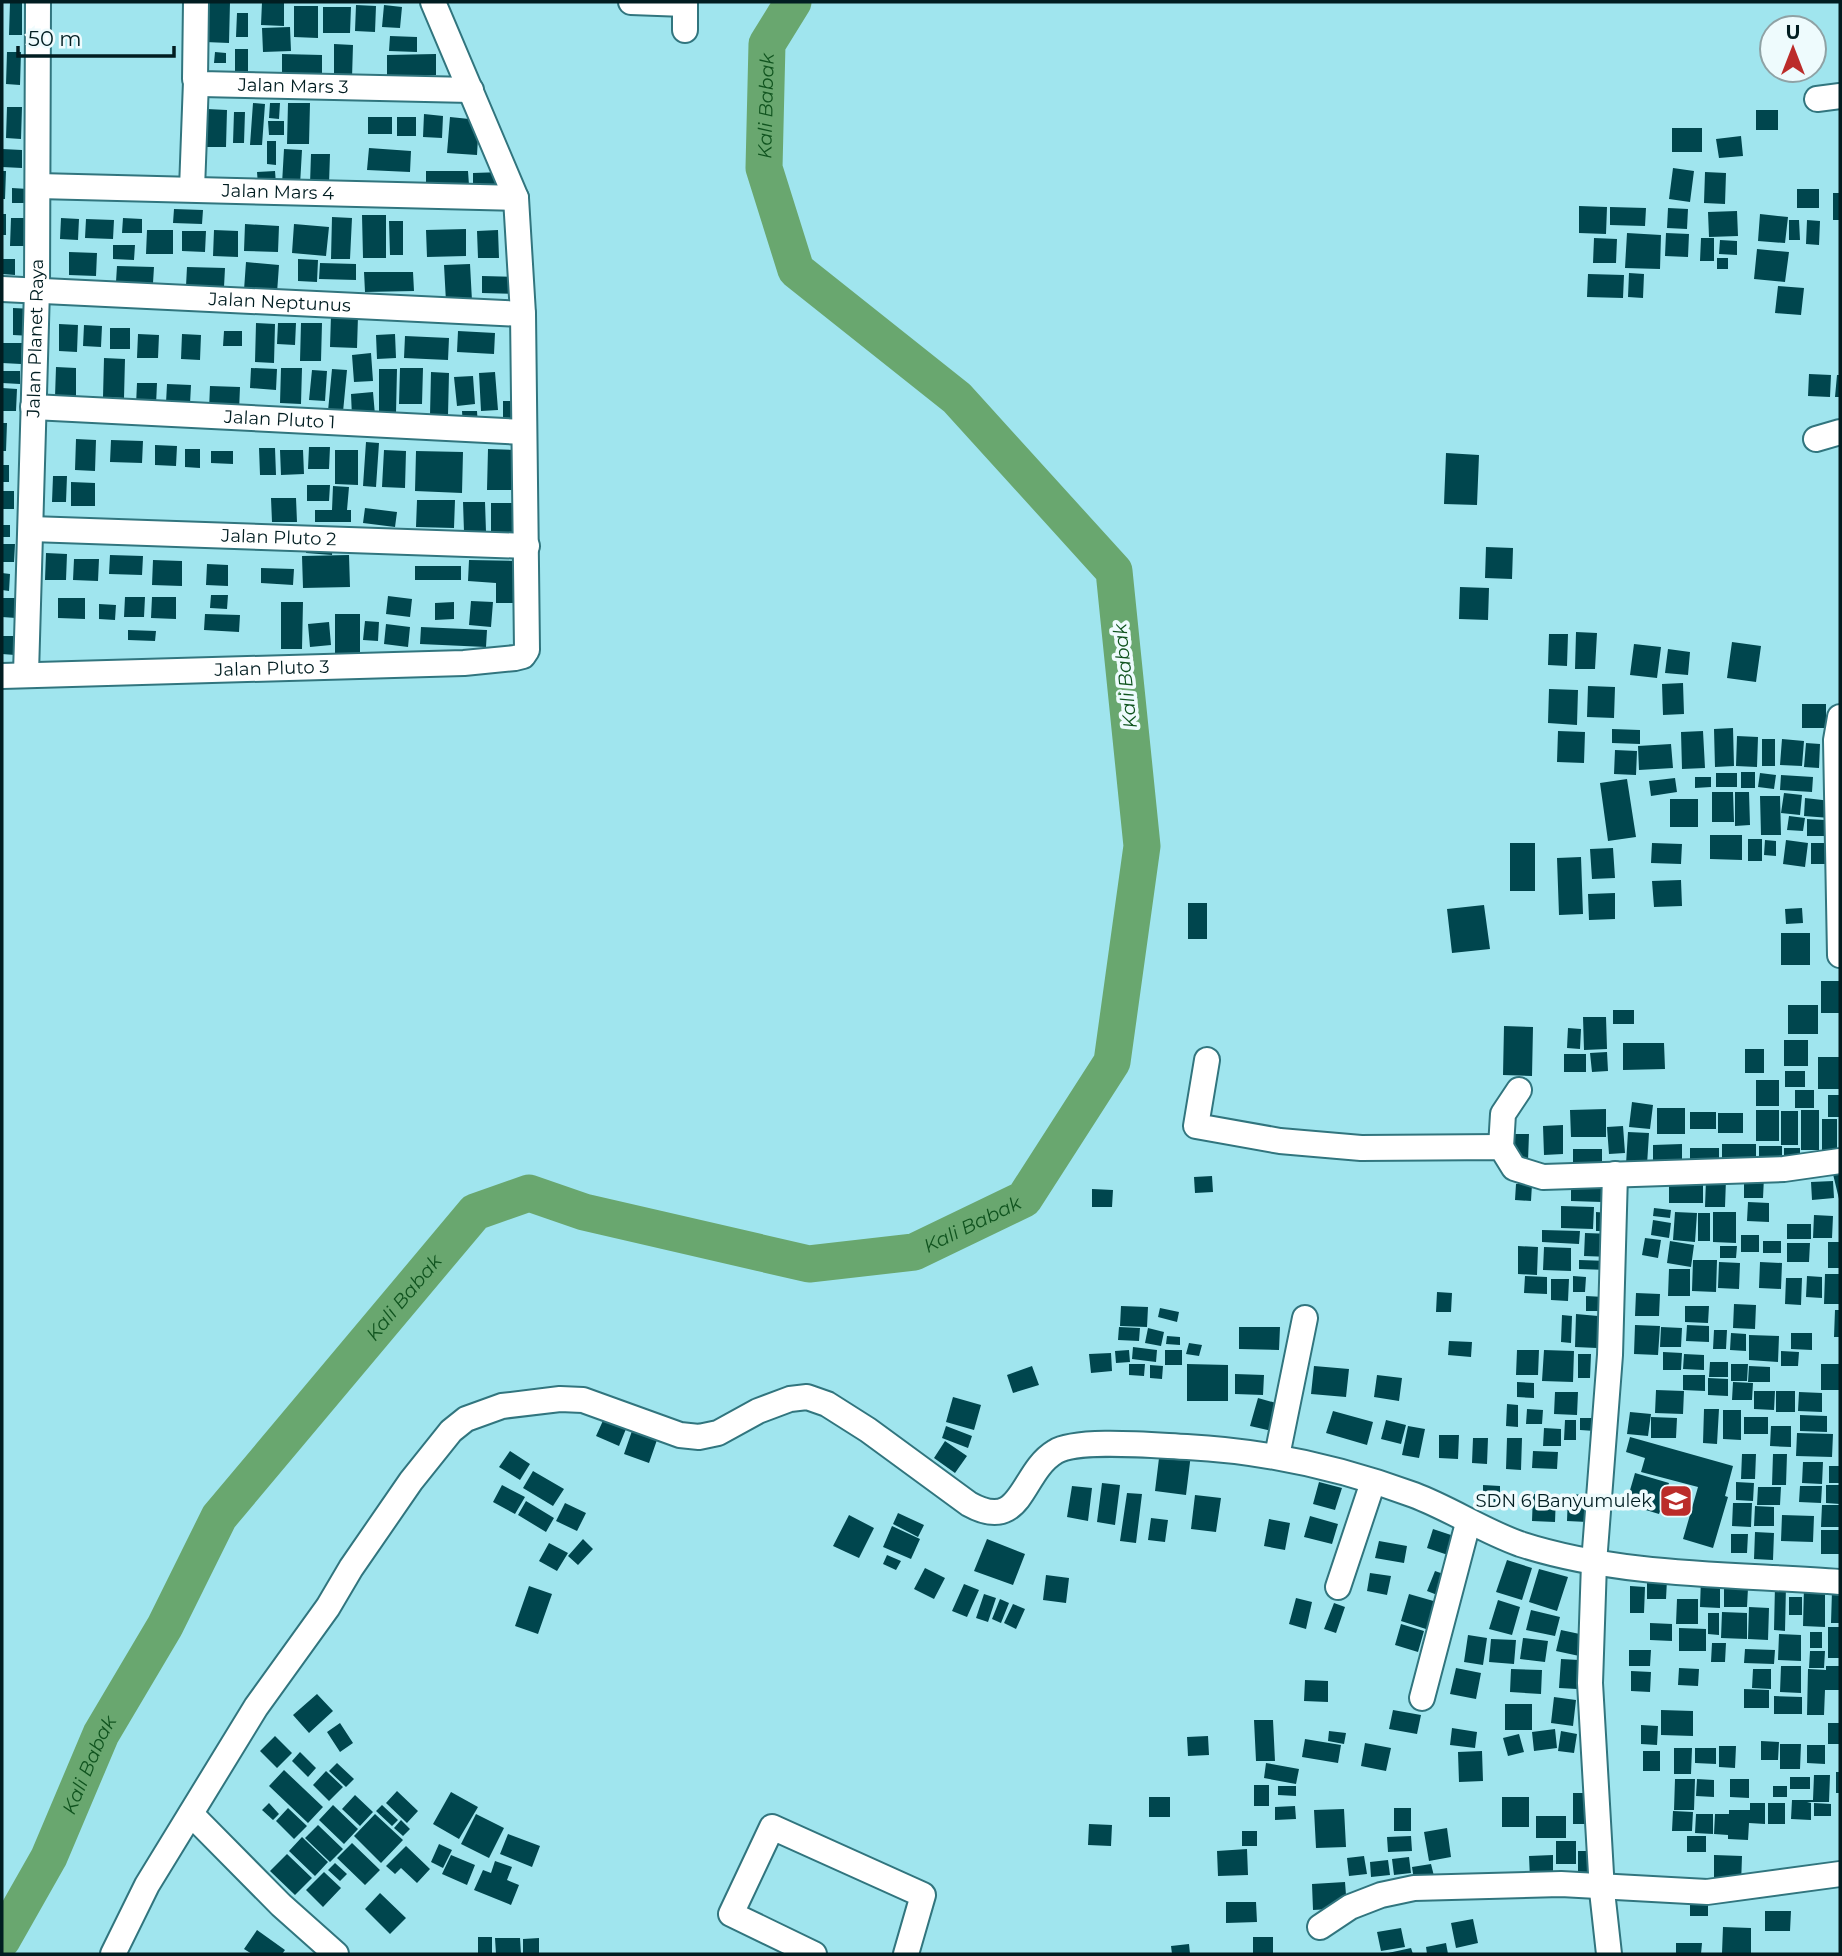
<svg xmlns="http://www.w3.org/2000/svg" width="1842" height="1956" viewBox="0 0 1842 1956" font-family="Montserrat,sans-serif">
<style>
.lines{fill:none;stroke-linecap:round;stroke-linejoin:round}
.river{stroke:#69a76f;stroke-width:37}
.building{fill:#00464e}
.minor-casing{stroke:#31757e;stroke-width:28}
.minor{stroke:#fff;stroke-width:24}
.labels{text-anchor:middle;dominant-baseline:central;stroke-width:7;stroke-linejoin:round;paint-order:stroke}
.street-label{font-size:18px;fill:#011d21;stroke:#eefbfd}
.poi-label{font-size:18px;fill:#011d21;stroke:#eefbfd;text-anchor:end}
.water-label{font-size:19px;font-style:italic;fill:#10541f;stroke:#eefbfd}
</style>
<rect width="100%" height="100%" fill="#a0e5ee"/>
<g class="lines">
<path class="river" id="s1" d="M 2,1940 L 49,1857 L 101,1734 L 165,1626 L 219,1517 L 475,1212 L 529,1193 L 584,1212 L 809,1264 L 914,1252 L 1024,1199 L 1112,1062 L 1142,846 L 1114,571 L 957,398 L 796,270 L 764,168 L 767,44 L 793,2"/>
</g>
<path class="building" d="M 10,2 L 22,2 L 22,35 L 9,35 Z
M 206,2 L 230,2 L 229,43 L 205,42 Z
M 262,2 L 284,2 L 284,26 L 261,25 Z
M 356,5 L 376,6 L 375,32 L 355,31 Z
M 384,5 L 402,7 L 400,28 L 382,27 Z
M 294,6 L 318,6 L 318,38 L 294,37 Z
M 323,7 L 351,7 L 350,33 L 323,33 Z
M 237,13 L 248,13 L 248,37 L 236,37 Z
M 290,27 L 291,51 L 263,52 L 262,28 Z
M 390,36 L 417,37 L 417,52 L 389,51 Z
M 334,44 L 353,45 L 352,78 L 334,78 Z
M 235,49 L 248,49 L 248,74 L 235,74 Z
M 7,52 L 21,52 L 20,85 L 6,84 Z
M 215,52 L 226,53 L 226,63 L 214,63 Z
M 282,54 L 322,55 L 322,76 L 282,75 Z
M 436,54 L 436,75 L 387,76 L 387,55 Z
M 253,103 L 265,104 L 262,145 L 250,145 Z
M 270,103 L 280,103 L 279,119 L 269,118 Z
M 288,103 L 310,103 L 309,144 L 287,144 Z
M 7,107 L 22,107 L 21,139 L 6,138 Z
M 207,109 L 227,110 L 226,147 L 206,147 Z
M 1756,110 L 1778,110 L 1778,130 L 1756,130 Z
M 234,112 L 245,112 L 244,143 L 233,143 Z
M 424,114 L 443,116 L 442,138 L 423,137 Z
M 368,117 L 392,117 L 392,134 L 368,134 Z
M 397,117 L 416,117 L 416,136 L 397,136 Z
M 450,117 L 479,120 L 477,155 L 447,153 Z
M 268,121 L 284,121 L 284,135 L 269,135 Z
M 1672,128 L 1702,128 L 1702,152 L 1672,152 Z
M 1741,136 L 1743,156 L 1719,158 L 1716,139 Z
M 267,141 L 276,141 L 276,165 L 267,164 Z
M 369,148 L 411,151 L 410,172 L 367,170 Z
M 2,149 L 22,150 L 22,168 L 2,167 Z
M 284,149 L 302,150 L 300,185 L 282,184 Z
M 311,154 L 330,154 L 329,184 L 310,184 Z
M 1673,168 L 1694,171 L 1690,202 L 1669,199 Z
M 2,171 L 6,171 L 5,199 L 2,199 Z
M 275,171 L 276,184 L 258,185 L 257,172 Z
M 426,171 L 468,171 L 469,185 L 426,186 Z
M 503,172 L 503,188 L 473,189 L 473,173 Z
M 1705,172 L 1726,173 L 1725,204 L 1704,203 Z
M 12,188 L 28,189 L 28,203 L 12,203 Z
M 1797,189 L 1819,189 L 1819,208 L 1797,208 Z
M 1833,193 L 1840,193 L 1840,220 L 1833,220 Z
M 1579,206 L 1607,207 L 1606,234 L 1579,233 Z
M 1610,207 L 1646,208 L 1645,226 L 1610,225 Z
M 1668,208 L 1688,209 L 1687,229 L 1667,228 Z
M 174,209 L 203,210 L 202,224 L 173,223 Z
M 1737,211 L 1738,236 L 1709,237 L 1708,212 Z
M 2,214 L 6,214 L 6,235 L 2,235 Z
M 1760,214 L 1788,217 L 1785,243 L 1758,241 Z
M 362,215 L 386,215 L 386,258 L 363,258 Z
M 332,217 L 352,218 L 350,259 L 331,259 Z
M 11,218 L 30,218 L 29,246 L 10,246 Z
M 61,218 L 79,219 L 78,240 L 60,239 Z
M 123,218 L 142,219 L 142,233 L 122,233 Z
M 86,219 L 114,220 L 113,239 L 85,238 Z
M 1789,220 L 1799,220 L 1800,240 L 1789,240 Z
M 1807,220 L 1820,221 L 1819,245 L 1806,244 Z
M 389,221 L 403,221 L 403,255 L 390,255 Z
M 245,224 L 279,226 L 278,252 L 244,251 Z
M 294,224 L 329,227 L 326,256 L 292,253 Z
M 466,229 L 466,256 L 427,257 L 426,230 Z
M 147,230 L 173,230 L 173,254 L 146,254 Z
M 214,230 L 238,231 L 238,257 L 213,256 Z
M 498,230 L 499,258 L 478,258 L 477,231 Z
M 182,231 L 206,231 L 205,252 L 182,251 Z
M 1627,233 L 1661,235 L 1660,269 L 1625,268 Z
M 1666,233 L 1689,234 L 1688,257 L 1665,256 Z
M 1594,238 L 1617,239 L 1616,263 L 1593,263 Z
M 1701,238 L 1714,238 L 1714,261 L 1700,261 Z
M 1720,240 L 1737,241 L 1737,255 L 1719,254 Z
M 113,245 L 135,245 L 134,260 L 113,259 Z
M 1757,249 L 1789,252 L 1785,282 L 1754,279 Z
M 69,252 L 97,253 L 96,276 L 69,275 Z
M 1717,258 L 1728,258 L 1728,269 L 1717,269 Z
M 2,259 L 15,259 L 15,275 L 2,274 Z
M 298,259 L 318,260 L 317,282 L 298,281 Z
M 246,262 L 279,265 L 277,293 L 244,290 Z
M 320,263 L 356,264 L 356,280 L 319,279 Z
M 470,264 L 472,301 L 446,302 L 444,265 Z
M 117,266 L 154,267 L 153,283 L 116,282 Z
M 187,267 L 225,268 L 224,287 L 186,286 Z
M 364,272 L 413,272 L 414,291 L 365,292 Z
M 1629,273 L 1644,274 L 1643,298 L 1628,297 Z
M 1588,274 L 1624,275 L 1623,298 L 1587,297 Z
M 482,276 L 515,277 L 515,294 L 482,293 Z
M 1778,286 L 1804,288 L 1801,315 L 1775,313 Z
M 13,308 L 33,309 L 32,336 L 13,335 Z
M 331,315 L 358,316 L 357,348 L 330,347 Z
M 256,323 L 275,324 L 274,363 L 255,362 Z
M 278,323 L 296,323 L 295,345 L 277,344 Z
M 301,323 L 322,323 L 321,361 L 300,361 Z
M 59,324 L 78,325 L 77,352 L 59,351 Z
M 84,325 L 102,326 L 101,347 L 83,346 Z
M 110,328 L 130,328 L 130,349 L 110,349 Z
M 224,331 L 242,331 L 242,346 L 223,346 Z
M 458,331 L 495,333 L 494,354 L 457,352 Z
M 138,334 L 159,335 L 158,358 L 137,358 Z
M 182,334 L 201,335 L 200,360 L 181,359 Z
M 395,334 L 396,358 L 377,359 L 376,335 Z
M 405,336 L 449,338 L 448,360 L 404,358 Z
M 2,343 L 22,343 L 21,364 L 2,363 Z
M 371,353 L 373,381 L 354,382 L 352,355 Z
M 104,358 L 125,359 L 124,398 L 103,397 Z
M 56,367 L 76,368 L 76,398 L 55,397 Z
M 251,368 L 277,369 L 276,390 L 250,388 Z
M 281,368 L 302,368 L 301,404 L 280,403 Z
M 400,368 L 423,368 L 422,404 L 399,404 Z
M 332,369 L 347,370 L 343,412 L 328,411 Z
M 379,369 L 397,369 L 396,413 L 379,413 Z
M 312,370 L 327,371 L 325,401 L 309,400 Z
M 2,371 L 20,371 L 20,384 L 2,383 Z
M 431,372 L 449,373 L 448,415 L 430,415 Z
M 495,372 L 498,410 L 481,411 L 479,373 Z
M 1809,374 L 1831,375 L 1830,397 L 1808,396 Z
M 1837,375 L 1840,375 L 1840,397 L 1835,397 Z
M 473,376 L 475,404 L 457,406 L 454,377 Z
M 137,383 L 157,383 L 156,405 L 136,405 Z
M 167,384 L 191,385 L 190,404 L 166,403 Z
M 210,386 L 240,387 L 239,411 L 209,409 Z
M 2,388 L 17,389 L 16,411 L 2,411 Z
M 373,392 L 375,415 L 352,417 L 351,394 Z
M 503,401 L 518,401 L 519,418 L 503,419 Z
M 462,411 L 477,411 L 478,426 L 463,426 Z
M 2,423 L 7,423 L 6,451 L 2,451 Z
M 76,439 L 96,440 L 95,471 L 75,470 Z
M 111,440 L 143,441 L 142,463 L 110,462 Z
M 366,442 L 379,443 L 376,487 L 363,486 Z
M 155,445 L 177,446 L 176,466 L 155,465 Z
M 309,447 L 330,447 L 329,469 L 308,469 Z
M 259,448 L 275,448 L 276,475 L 260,475 Z
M 185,449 L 200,449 L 200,468 L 185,467 Z
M 488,449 L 516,450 L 515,490 L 487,490 Z
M 280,450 L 303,450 L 304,474 L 281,475 Z
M 335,450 L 358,450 L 358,485 L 335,484 Z
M 384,450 L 406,451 L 405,488 L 382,487 Z
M 211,451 L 233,451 L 233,464 L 211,463 Z
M 416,451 L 463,452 L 462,493 L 415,491 Z
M 1446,453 L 1479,455 L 1477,505 L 1444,504 Z
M 2,465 L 9,465 L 9,482 L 2,482 Z
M 53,476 L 67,476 L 66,502 L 52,502 Z
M 71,482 L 95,483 L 95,506 L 71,506 Z
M 307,485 L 330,485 L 329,501 L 307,501 Z
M 333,486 L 349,487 L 347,510 L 351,510 L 351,522 L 315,522 L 315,510 L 332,510 Z
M 2,491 L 14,491 L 14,509 L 2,509 Z
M 271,498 L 296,498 L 297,522 L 272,522 Z
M 417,500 L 455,500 L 454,528 L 416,527 Z
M 463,502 L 485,502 L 486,532 L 464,532 Z
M 491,503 L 517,503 L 516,533 L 491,532 Z
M 365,508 L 397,512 L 395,527 L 363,523 Z
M 2,525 L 10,525 L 10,537 L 2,537 Z
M 308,539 L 333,541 L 332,555 L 306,553 Z
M 2,544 L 15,544 L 14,562 L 2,562 Z
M 1486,547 L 1513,548 L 1512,579 L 1485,578 Z
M 46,553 L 67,554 L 66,580 L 45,580 Z
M 110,555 L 143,556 L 142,575 L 109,574 Z
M 349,555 L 350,587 L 303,588 L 302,556 Z
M 74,559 L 99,559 L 98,581 L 73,580 Z
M 153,560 L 182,561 L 182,586 L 152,585 Z
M 469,560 L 516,561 L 516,603 L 496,603 L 496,583 L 468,581 Z
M 207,564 L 228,565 L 228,586 L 206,585 Z
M 415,566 L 461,566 L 461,580 L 415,580 Z
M 261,568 L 294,569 L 293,585 L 261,583 Z
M 2,573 L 10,574 L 9,591 L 2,590 Z
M 1460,587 L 1489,588 L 1488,620 L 1459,619 Z
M 211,595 L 228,595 L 227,609 L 210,608 Z
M 388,596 L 412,599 L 410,617 L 386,614 Z
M 125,597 L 145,597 L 144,617 L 124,617 Z
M 152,597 L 176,597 L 176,619 L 151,618 Z
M 2,598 L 17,598 L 16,618 L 2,617 Z
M 58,598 L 85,598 L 85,619 L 58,618 Z
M 471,601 L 493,602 L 491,627 L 469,625 Z
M 281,602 L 303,602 L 302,649 L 281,649 Z
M 454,602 L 454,619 L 435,620 L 435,603 Z
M 99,604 L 116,605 L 115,620 L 99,619 Z
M 205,614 L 240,615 L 239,632 L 204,630 Z
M 335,614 L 360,614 L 360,657 L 335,656 Z
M 365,621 L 379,622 L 378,641 L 363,640 Z
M 329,622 L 331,645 L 310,647 L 308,624 Z
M 386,624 L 410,627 L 408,647 L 384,644 Z
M 421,627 L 487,630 L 486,647 L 420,644 Z
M 128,630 L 156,631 L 155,641 L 128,640 Z
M 1576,632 L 1597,633 L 1595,669 L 1575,669 Z
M 1549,634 L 1568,634 L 1567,666 L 1548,665 Z
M 2,636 L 16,636 L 15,655 L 2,654 Z
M 1732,642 L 1761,646 L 1756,682 L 1727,678 Z
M 1634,644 L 1661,647 L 1657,678 L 1630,675 Z
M 1668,649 L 1690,652 L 1688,675 L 1665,673 Z
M 1683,683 L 1684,714 L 1663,715 L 1662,684 Z
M 1588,686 L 1615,687 L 1614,718 L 1587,717 Z
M 1549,689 L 1578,690 L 1577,725 L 1548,723 Z
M 1802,704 L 1826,704 L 1826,728 L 1802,728 Z
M 1733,728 L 1734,766 L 1715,767 L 1714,729 Z
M 1612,729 L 1640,730 L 1640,744 L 1612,743 Z
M 1558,731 L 1585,732 L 1584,763 L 1557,762 Z
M 1703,731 L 1705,768 L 1682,769 L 1681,732 Z
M 1737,736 L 1758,737 L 1757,767 L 1736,766 Z
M 1762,739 L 1775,739 L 1775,766 L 1762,766 Z
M 1782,739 L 1804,741 L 1802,766 L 1780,765 Z
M 1806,743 L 1820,744 L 1819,768 L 1804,767 Z
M 1671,744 L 1673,768 L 1639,770 L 1638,746 Z
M 1615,750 L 1637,751 L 1636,775 L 1614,774 Z
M 1741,772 L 1755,772 L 1755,788 L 1741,788 Z
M 1716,773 L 1737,773 L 1737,787 L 1716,787 Z
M 1760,773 L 1776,775 L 1774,789 L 1758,787 Z
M 1781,775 L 1813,777 L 1812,792 L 1780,790 Z
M 1695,777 L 1711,777 L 1711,787 L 1695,788 Z
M 1675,778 L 1677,792 L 1651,796 L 1649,781 Z
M 1627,779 L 1636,837 L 1608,841 L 1600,783 Z
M 1712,792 L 1733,792 L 1734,822 L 1712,822 Z
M 1735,792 L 1749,792 L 1750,825 L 1735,826 Z
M 1784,793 L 1802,795 L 1800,815 L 1781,813 Z
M 1760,796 L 1780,796 L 1781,835 L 1761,835 Z
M 1805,798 L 1831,801 L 1830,818 L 1804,816 Z
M 1670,799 L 1698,799 L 1698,827 L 1670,827 Z
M 1789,816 L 1805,818 L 1803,831 L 1787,830 Z
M 1807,819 L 1825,820 L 1824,836 L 1807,836 Z
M 1710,835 L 1742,835 L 1742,860 L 1710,859 Z
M 1748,839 L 1762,839 L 1762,861 L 1748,861 Z
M 1765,840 L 1776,841 L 1776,856 L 1764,855 Z
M 1786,840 L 1808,843 L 1805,867 L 1783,864 Z
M 1510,843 L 1535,843 L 1535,891 L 1510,891 Z
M 1652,843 L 1682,844 L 1681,864 L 1651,863 Z
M 1811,843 L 1831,843 L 1831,864 L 1811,864 Z
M 1613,848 L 1615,878 L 1592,879 L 1590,849 Z
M 1581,857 L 1583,914 L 1559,915 L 1557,858 Z
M 1681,880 L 1682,906 L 1654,907 L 1652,881 Z
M 1615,893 L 1615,919 L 1589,920 L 1588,894 Z
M 1188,903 L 1207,903 L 1207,939 L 1188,939 Z
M 1484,905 L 1490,949 L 1452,953 L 1447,909 Z
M 1802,908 L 1803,923 L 1786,924 L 1785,909 Z
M 1781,933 L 1810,933 L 1810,965 L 1781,965 Z
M 1821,981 L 1840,981 L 1840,1013 L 1821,1013 Z
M 1788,1005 L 1818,1005 L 1818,1034 L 1788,1034 Z
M 1613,1010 L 1634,1010 L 1634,1024 L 1613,1024 Z
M 1583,1017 L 1606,1017 L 1607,1049 L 1584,1050 Z
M 1504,1026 L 1533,1027 L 1532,1076 L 1503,1075 Z
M 1568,1028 L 1581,1029 L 1580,1049 L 1567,1048 Z
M 1784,1040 L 1808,1040 L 1808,1066 L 1784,1066 Z
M 1623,1043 L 1664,1043 L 1665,1069 L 1623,1070 Z
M 1745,1049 L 1764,1049 L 1764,1073 L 1745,1073 Z
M 1607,1052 L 1608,1071 L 1592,1072 L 1590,1053 Z
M 1564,1054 L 1586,1054 L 1586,1072 L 1564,1072 Z
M 1818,1057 L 1840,1057 L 1840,1089 L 1818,1089 Z
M 1785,1071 L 1805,1071 L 1805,1087 L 1785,1087 Z
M 1756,1080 L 1779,1080 L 1779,1106 L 1756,1106 Z
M 1795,1090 L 1814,1090 L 1814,1108 L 1795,1108 Z
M 1828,1095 L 1840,1095 L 1840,1117 L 1828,1117 Z
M 1632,1102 L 1653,1105 L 1650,1129 L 1629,1127 Z
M 1657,1108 L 1685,1108 L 1685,1134 L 1657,1134 Z
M 1606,1109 L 1606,1137 L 1571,1137 L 1570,1110 Z
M 1756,1110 L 1779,1110 L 1779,1141 L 1756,1141 Z
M 1801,1110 L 1819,1110 L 1819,1150 L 1801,1150 Z
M 1781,1111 L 1798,1111 L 1798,1145 L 1781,1145 Z
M 1690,1112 L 1716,1112 L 1716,1129 L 1690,1129 Z
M 1718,1113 L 1743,1113 L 1743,1133 L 1718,1133 Z
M 1822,1119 L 1837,1119 L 1837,1153 L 1822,1153 Z
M 1563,1125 L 1563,1154 L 1544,1155 L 1543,1126 Z
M 1623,1126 L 1625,1153 L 1609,1154 L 1607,1127 Z
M 1628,1132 L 1649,1133 L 1647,1165 L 1626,1164 Z
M 1510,1134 L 1529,1134 L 1528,1161 L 1510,1160 Z
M 1682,1144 L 1682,1166 L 1653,1166 L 1653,1145 Z
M 1722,1144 L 1756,1144 L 1756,1167 L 1722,1167 Z
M 1759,1146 L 1782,1146 L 1782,1165 L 1759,1165 Z
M 1690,1148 L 1719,1148 L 1719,1166 L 1690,1166 Z
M 1784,1148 L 1800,1148 L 1800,1164 L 1784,1164 Z
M 1573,1149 L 1602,1149 L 1602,1171 L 1573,1171 Z
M 1840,1167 L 1840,1199 L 1839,1199 L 1832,1170 Z
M 1212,1176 L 1213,1192 L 1195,1193 L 1194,1177 Z
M 1744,1176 L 1764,1177 L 1763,1198 L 1744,1198 Z
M 1706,1179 L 1726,1179 L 1725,1207 L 1705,1207 Z
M 1571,1181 L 1602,1182 L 1602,1202 L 1571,1201 Z
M 1669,1181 L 1703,1181 L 1703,1203 L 1669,1203 Z
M 1833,1181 L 1834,1198 L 1812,1200 L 1811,1182 Z
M 1516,1184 L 1532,1184 L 1531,1201 L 1515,1200 Z
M 1092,1189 L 1113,1190 L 1112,1207 L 1092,1207 Z
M 1748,1202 L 1769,1203 L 1769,1222 L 1747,1221 Z
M 1561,1206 L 1594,1207 L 1593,1229 L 1561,1228 Z
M 1654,1208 L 1671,1210 L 1670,1218 L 1653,1216 Z
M 1596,1212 L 1608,1213 L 1607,1231 L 1596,1231 Z
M 1675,1212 L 1697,1213 L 1695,1242 L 1673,1240 Z
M 1713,1212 L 1736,1212 L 1736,1243 L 1713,1242 Z
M 1698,1213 L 1710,1213 L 1710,1241 L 1698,1241 Z
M 1814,1215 L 1833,1216 L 1832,1238 L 1813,1238 Z
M 1653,1220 L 1671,1223 L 1669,1238 L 1651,1235 Z
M 1787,1224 L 1811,1224 L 1811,1239 L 1787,1239 Z
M 1542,1230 L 1580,1231 L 1579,1244 L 1542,1242 Z
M 1585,1233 L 1612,1234 L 1611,1257 L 1584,1256 Z
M 1741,1235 L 1759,1235 L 1759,1252 L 1741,1252 Z
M 1645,1238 L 1661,1240 L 1658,1258 L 1642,1255 Z
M 1670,1241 L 1694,1245 L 1691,1267 L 1667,1263 Z
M 1763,1241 L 1781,1241 L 1781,1253 L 1763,1253 Z
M 1828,1242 L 1840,1242 L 1840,1268 L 1828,1268 Z
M 1787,1243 L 1810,1243 L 1809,1262 L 1787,1262 Z
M 1518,1246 L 1538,1247 L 1537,1275 L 1518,1274 Z
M 1720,1246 L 1737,1246 L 1736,1258 L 1720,1258 Z
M 1544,1247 L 1571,1248 L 1571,1271 L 1543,1270 Z
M 1579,1260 L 1609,1261 L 1608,1270 L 1579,1269 Z
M 1693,1260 L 1717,1260 L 1716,1292 L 1692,1291 Z
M 1719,1262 L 1740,1263 L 1739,1289 L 1718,1288 Z
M 1760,1262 L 1782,1263 L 1781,1289 L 1759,1288 Z
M 1669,1269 L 1690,1269 L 1690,1296 L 1668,1296 Z
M 1825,1274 L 1840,1274 L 1840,1304 L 1824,1304 Z
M 1525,1276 L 1547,1277 L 1547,1294 L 1524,1293 Z
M 1573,1276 L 1586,1277 L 1585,1292 L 1573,1292 Z
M 1807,1276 L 1822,1277 L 1822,1298 L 1806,1297 Z
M 1786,1278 L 1802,1278 L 1801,1305 L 1785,1304 Z
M 1551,1279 L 1569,1279 L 1568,1301 L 1551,1300 Z
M 1437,1292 L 1452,1293 L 1451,1312 L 1436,1312 Z
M 1636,1293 L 1660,1294 L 1659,1316 L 1635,1316 Z
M 1586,1296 L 1604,1297 L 1604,1311 L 1586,1311 Z
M 1734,1304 L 1756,1305 L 1755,1329 L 1733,1328 Z
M 1121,1306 L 1148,1307 L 1147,1327 L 1120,1326 Z
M 1685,1306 L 1709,1306 L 1708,1323 L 1685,1322 Z
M 1160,1308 L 1179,1312 L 1177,1322 L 1158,1317 Z
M 1835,1310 L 1840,1310 L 1840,1337 L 1834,1337 Z
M 1576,1314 L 1598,1316 L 1597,1348 L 1575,1347 Z
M 1562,1315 L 1572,1316 L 1571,1343 L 1561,1342 Z
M 1635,1325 L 1660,1326 L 1658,1355 L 1634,1354 Z
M 1687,1325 L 1709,1326 L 1709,1342 L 1686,1341 Z
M 1119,1327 L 1140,1328 L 1139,1341 L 1118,1340 Z
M 1239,1327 L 1280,1327 L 1279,1350 L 1239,1349 Z
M 1661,1327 L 1682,1328 L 1681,1347 L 1660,1347 Z
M 1148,1328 L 1164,1332 L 1161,1346 L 1145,1343 Z
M 1714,1330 L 1727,1330 L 1726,1349 L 1713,1349 Z
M 1731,1333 L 1746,1334 L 1746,1351 L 1730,1350 Z
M 1791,1333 L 1812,1333 L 1812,1350 L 1791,1349 Z
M 1749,1335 L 1779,1336 L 1778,1362 L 1749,1360 Z
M 1167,1336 L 1180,1337 L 1180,1345 L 1166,1344 Z
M 1449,1341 L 1472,1342 L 1471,1357 L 1448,1355 Z
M 1189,1343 L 1202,1345 L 1199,1356 L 1186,1354 Z
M 1133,1347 L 1157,1350 L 1156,1362 L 1132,1359 Z
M 1129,1350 L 1130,1362 L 1116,1363 L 1115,1351 Z
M 1165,1350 L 1182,1350 L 1182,1365 L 1165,1365 Z
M 1517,1350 L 1539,1350 L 1538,1375 L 1516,1375 Z
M 1544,1350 L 1574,1351 L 1573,1382 L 1542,1381 Z
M 1781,1351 L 1799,1352 L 1798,1366 L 1781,1366 Z
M 1663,1352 L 1682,1353 L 1681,1370 L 1663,1370 Z
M 1111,1353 L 1112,1371 L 1091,1373 L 1089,1354 Z
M 1578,1354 L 1591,1354 L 1590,1378 L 1578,1378 Z
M 1684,1354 L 1704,1355 L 1704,1370 L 1683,1369 Z
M 1710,1362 L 1728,1362 L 1728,1377 L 1709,1377 Z
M 1129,1364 L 1145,1364 L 1144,1376 L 1129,1375 Z
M 1187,1364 L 1228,1365 L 1228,1401 L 1187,1401 Z
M 1731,1364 L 1748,1364 L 1747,1381 L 1731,1381 Z
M 1821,1364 L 1840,1364 L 1840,1390 L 1821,1390 Z
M 1150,1365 L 1163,1366 L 1162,1379 L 1150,1378 Z
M 1032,1366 L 1039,1385 L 1013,1393 L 1007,1375 Z
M 1314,1366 L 1349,1369 L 1346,1397 L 1311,1394 Z
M 1749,1366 L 1770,1367 L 1770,1382 L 1748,1382 Z
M 1235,1374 L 1264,1375 L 1263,1395 L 1235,1394 Z
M 1377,1375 L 1402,1378 L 1399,1401 L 1374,1397 Z
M 1683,1375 L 1705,1375 L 1705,1391 L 1683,1390 Z
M 1708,1378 L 1728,1379 L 1728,1396 L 1708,1395 Z
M 1517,1382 L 1534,1383 L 1534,1398 L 1517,1397 Z
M 1733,1382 L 1753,1383 L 1752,1400 L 1732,1400 Z
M 1656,1390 L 1684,1391 L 1683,1414 L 1655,1413 Z
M 1754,1391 L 1775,1391 L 1774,1410 L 1754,1409 Z
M 1776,1391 L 1795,1391 L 1795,1412 L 1776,1412 Z
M 1555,1392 L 1578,1392 L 1577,1415 L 1554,1414 Z
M 1799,1392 L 1822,1393 L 1822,1412 L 1798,1411 Z
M 953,1397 L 981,1405 L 974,1430 L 946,1422 Z
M 1258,1398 L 1283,1405 L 1276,1432 L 1250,1426 Z
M 1507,1404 L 1518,1405 L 1518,1427 L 1506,1426 Z
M 1527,1409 L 1543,1410 L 1542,1424 L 1526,1424 Z
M 1704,1409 L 1719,1409 L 1717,1444 L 1703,1443 Z
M 1723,1410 L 1741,1410 L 1741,1440 L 1723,1439 Z
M 1333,1411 L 1373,1422 L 1367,1445 L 1326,1433 Z
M 1630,1412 L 1651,1414 L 1648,1436 L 1627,1434 Z
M 606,1414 L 628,1424 L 619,1446 L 596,1436 Z
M 1800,1415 L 1827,1416 L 1827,1432 L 1800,1431 Z
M 1651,1417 L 1677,1418 L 1676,1438 L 1651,1438 Z
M 1744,1417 L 1768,1417 L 1768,1434 L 1744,1434 Z
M 1580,1418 L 1595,1418 L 1595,1431 L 1580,1430 Z
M 1386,1420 L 1406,1425 L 1401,1444 L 1381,1439 Z
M 1565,1420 L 1576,1420 L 1576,1440 L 1564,1440 Z
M 946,1426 L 972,1436 L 968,1448 L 942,1438 Z
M 1408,1426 L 1425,1429 L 1419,1458 L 1402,1455 Z
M 1771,1426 L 1791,1426 L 1791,1447 L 1770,1446 Z
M 633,1428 L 658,1437 L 649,1463 L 624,1454 Z
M 1544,1428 L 1561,1429 L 1561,1446 L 1543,1446 Z
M 1797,1433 L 1833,1434 L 1832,1457 L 1796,1456 Z
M 1439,1435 L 1459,1435 L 1458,1459 L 1439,1458 Z
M 1630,1437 L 1733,1466 L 1725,1496 L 1728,1497 L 1713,1548 L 1683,1539 L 1698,1487 L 1641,1472 L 1645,1458 L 1626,1452 Z
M 1473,1438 L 1488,1438 L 1487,1464 L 1472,1463 Z
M 1507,1438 L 1522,1438 L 1521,1470 L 1506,1469 Z
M 945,1441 L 967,1456 L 955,1473 L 934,1458 Z
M 1160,1450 L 1191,1454 L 1186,1495 L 1155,1491 Z
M 510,1451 L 530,1464 L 520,1480 L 499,1467 Z
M 1533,1451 L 1558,1452 L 1557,1469 L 1532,1468 Z
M 1742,1454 L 1756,1454 L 1755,1479 L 1741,1479 Z
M 1773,1454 L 1787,1454 L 1786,1485 L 1772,1485 Z
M 1803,1462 L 1823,1462 L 1822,1484 L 1802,1483 Z
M 1829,1466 L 1840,1466 L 1840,1483 L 1829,1483 Z
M 533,1471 L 564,1489 L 553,1506 L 523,1488 Z
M 1635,1473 L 1669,1483 L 1659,1514 L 1626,1504 Z
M 1319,1482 L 1342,1488 L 1335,1510 L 1313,1504 Z
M 1736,1482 L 1754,1483 L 1753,1501 L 1736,1500 Z
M 1102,1483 L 1120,1485 L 1115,1525 L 1097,1522 Z
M 502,1485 L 525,1497 L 515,1514 L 493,1502 Z
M 1483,1485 L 1500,1486 L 1500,1504 L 1483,1504 Z
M 1826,1485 L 1840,1485 L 1840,1504 L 1826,1503 Z
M 1072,1486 L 1092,1488 L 1088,1521 L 1067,1517 Z
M 1800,1486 L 1822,1486 L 1821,1503 L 1799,1502 Z
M 1758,1487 L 1781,1487 L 1780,1505 L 1757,1505 Z
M 1127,1493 L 1142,1494 L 1136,1543 L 1120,1541 Z
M 1533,1494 L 1556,1495 L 1555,1522 L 1532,1521 Z
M 1568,1494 L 1587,1495 L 1587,1522 L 1567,1521 Z
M 1195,1495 L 1221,1498 L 1216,1532 L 1191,1529 Z
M 526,1501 L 554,1518 L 546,1532 L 518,1515 Z
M 565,1503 L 586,1513 L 577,1531 L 556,1521 Z
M 1733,1503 L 1752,1503 L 1751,1527 L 1732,1526 Z
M 1822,1505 L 1840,1505 L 1840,1527 L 1821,1527 Z
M 1755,1506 L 1774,1507 L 1774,1526 L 1754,1526 Z
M 898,1513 L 924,1525 L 918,1537 L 893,1524 Z
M 849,1515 L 874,1528 L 859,1558 L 833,1546 Z
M 1782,1515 L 1814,1516 L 1813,1542 L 1781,1541 Z
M 1310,1516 L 1338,1524 L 1332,1544 L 1304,1537 Z
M 1151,1518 L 1168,1520 L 1165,1542 L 1148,1540 Z
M 1269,1519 L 1290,1523 L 1285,1550 L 1264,1546 Z
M 892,1526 L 920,1539 L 911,1559 L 883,1547 Z
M 1433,1529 L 1454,1536 L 1448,1555 L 1427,1548 Z
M 1821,1530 L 1840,1530 L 1840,1554 L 1821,1554 Z
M 1755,1532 L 1774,1533 L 1773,1560 L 1754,1559 Z
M 1731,1534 L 1748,1534 L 1747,1553 L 1731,1553 Z
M 583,1539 L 593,1549 L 578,1565 L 568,1556 Z
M 987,1539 L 1025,1554 L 1013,1585 L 974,1571 Z
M 1379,1541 L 1407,1546 L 1404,1563 L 1375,1558 Z
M 549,1543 L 568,1553 L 557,1571 L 539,1561 Z
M 887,1555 L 901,1561 L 896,1570 L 883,1564 Z
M 1507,1560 L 1532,1568 L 1522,1600 L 1496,1592 Z
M 925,1568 L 945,1578 L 934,1599 L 914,1589 Z
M 1539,1569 L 1568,1577 L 1557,1611 L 1529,1602 Z
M 1435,1571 L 1452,1577 L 1445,1598 L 1427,1591 Z
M 1370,1573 L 1391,1576 L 1387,1595 L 1367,1591 Z
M 1046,1575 L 1069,1578 L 1066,1603 L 1043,1600 Z
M 1701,1578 L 1720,1578 L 1720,1608 L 1700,1607 Z
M 1647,1579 L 1667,1580 L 1666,1599 L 1647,1599 Z
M 964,1584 L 979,1590 L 967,1617 L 952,1611 Z
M 1775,1585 L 1786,1585 L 1785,1631 L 1774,1630 Z
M 529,1586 L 552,1594 L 538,1634 L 515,1626 Z
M 1630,1586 L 1645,1587 L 1644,1613 L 1630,1613 Z
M 1804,1586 L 1825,1587 L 1825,1627 L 1803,1626 Z
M 1724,1587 L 1748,1588 L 1747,1607 L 1724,1607 Z
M 1832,1591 L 1840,1591 L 1840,1623 L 1831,1623 Z
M 984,1594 L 996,1598 L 988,1622 L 976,1618 Z
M 1409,1594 L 1437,1602 L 1429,1630 L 1401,1621 Z
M 1789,1597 L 1802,1597 L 1802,1615 L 1789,1615 Z
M 1296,1598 L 1312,1602 L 1306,1629 L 1289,1624 Z
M 1000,1599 L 1009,1603 L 1001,1623 L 992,1619 Z
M 1677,1599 L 1698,1599 L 1698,1624 L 1676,1624 Z
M 1498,1600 L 1520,1607 L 1512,1635 L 1489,1629 Z
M 1334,1603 L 1345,1607 L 1336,1633 L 1324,1629 Z
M 1013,1604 L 1025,1609 L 1016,1629 L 1004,1623 Z
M 1749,1607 L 1769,1608 L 1768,1640 L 1748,1639 Z
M 1531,1610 L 1560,1617 L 1555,1636 L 1526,1630 Z
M 1722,1612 L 1747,1613 L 1747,1639 L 1721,1638 Z
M 1708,1613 L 1719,1613 L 1719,1635 L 1708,1634 Z
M 1650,1623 L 1672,1624 L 1672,1641 L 1650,1640 Z
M 1401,1624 L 1424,1631 L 1418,1652 L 1395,1645 Z
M 1828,1627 L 1840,1627 L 1840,1658 L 1828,1658 Z
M 1679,1628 L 1706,1629 L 1706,1651 L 1679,1651 Z
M 1561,1630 L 1589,1636 L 1584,1657 L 1556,1651 Z
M 1810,1632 L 1822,1632 L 1822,1648 L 1810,1648 Z
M 1779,1634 L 1801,1635 L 1801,1661 L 1778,1660 Z
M 1468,1635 L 1487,1638 L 1483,1665 L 1464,1662 Z
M 1523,1638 L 1548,1641 L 1545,1662 L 1520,1659 Z
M 1491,1639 L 1516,1640 L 1514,1664 L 1489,1662 Z
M 1712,1643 L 1726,1643 L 1725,1662 L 1711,1662 Z
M 1745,1649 L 1775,1650 L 1774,1664 L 1744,1663 Z
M 1629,1650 L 1651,1650 L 1650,1666 L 1629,1666 Z
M 1810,1651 L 1825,1651 L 1824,1668 L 1809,1668 Z
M 1561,1659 L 1579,1660 L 1577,1689 L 1559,1688 Z
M 1781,1666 L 1801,1666 L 1801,1693 L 1780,1692 Z
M 1826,1666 L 1840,1666 L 1840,1690 L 1825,1690 L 1824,1715 L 1807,1715 L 1808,1669 L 1826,1670 Z
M 1456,1668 L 1481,1673 L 1476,1699 L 1450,1694 Z
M 1679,1668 L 1699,1669 L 1698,1686 L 1678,1685 Z
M 1511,1669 L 1542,1670 L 1541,1694 L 1510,1692 Z
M 1753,1669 L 1771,1669 L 1771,1689 L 1752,1688 Z
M 1631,1671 L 1651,1672 L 1650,1692 L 1631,1691 Z
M 1305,1680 L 1328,1681 L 1328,1702 L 1304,1701 Z
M 1744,1689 L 1769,1690 L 1769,1708 L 1744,1708 Z
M 317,1694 L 333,1711 L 309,1733 L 293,1715 Z
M 1774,1696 L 1802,1697 L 1802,1714 L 1774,1714 Z
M 1554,1697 L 1576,1700 L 1573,1726 L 1551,1723 Z
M 1505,1704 L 1532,1704 L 1532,1730 L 1505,1730 Z
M 1393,1710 L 1421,1715 L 1417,1734 L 1389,1729 Z
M 1661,1710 L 1693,1711 L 1693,1736 L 1661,1735 Z
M 1254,1720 L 1273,1720 L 1275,1761 L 1256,1761 Z
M 340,1723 L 353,1743 L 340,1752 L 327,1732 Z
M 1828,1723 L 1840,1723 L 1840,1744 L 1828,1744 Z
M 1641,1725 L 1658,1726 L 1657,1745 L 1641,1744 Z
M 1452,1728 L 1477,1732 L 1475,1748 L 1450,1745 Z
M 1555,1729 L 1557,1748 L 1534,1751 L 1532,1732 Z
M 1329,1731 L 1346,1733 L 1344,1744 L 1328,1741 Z
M 1561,1731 L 1577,1734 L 1574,1753 L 1558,1751 Z
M 1519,1734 L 1524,1752 L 1508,1756 L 1503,1738 Z
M 275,1736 L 292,1753 L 277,1768 L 260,1751 Z
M 1208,1736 L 1209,1755 L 1188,1756 L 1187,1737 Z
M 1305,1739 L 1341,1745 L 1338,1763 L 1302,1757 Z
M 1761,1741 L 1779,1742 L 1778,1760 L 1761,1760 Z
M 1365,1743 L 1391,1748 L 1386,1771 L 1361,1766 Z
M 1780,1744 L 1801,1744 L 1800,1769 L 1780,1769 Z
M 1807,1745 L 1825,1745 L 1825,1764 L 1807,1763 Z
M 1719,1746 L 1736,1746 L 1735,1768 L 1719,1767 Z
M 1674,1748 L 1692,1748 L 1691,1774 L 1674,1774 Z
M 1695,1748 L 1716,1748 L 1716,1764 L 1695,1763 Z
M 1482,1751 L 1483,1781 L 1459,1782 L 1458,1752 Z
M 1643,1751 L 1660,1751 L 1660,1771 L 1643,1771 Z
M 300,1752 L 316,1768 L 308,1777 L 292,1761 Z
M 337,1763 L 354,1779 L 346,1787 L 329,1771 Z
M 1266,1763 L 1299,1769 L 1296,1784 L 1264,1778 Z
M 284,1770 L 323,1807 L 308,1823 L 269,1786 Z
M 326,1771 L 343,1787 L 329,1801 L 313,1785 Z
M 1836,1772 L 1840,1772 L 1840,1793 L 1836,1793 Z
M 1814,1775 L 1830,1775 L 1829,1802 L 1807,1802 L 1811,1803 L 1811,1820 L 1791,1819 L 1792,1800 L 1813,1800 Z
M 1790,1777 L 1810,1777 L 1810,1789 L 1790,1789 Z
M 1675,1779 L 1695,1779 L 1694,1810 L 1674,1810 Z
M 1697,1779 L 1714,1780 L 1714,1797 L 1696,1796 Z
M 1730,1779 L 1749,1779 L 1749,1798 L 1730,1797 Z
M 1254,1785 L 1269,1785 L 1269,1806 L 1254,1806 Z
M 1278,1786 L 1296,1786 L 1296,1796 L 1278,1795 Z
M 1773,1786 L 1787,1786 L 1787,1797 L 1773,1797 Z
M 397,1791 L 418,1811 L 407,1823 L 386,1803 Z
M 451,1792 L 478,1807 L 459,1839 L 433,1824 Z
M 1573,1793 L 1593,1793 L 1593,1824 L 1573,1824 Z
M 355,1795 L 373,1812 L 360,1826 L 342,1809 Z
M 1149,1797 L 1170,1797 L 1170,1817 L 1149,1817 Z
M 1502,1797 L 1529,1797 L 1529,1827 L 1502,1827 Z
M 269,1803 L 279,1814 L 273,1820 L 262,1810 Z
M 1750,1803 L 1765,1803 L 1765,1824 L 1749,1823 L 1748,1840 L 1728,1839 L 1728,1835 L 1714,1834 L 1715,1814 L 1729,1814 L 1729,1810 L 1750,1810 Z
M 1768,1803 L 1785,1803 L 1785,1824 L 1768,1824 Z
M 1814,1803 L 1831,1804 L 1831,1816 L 1814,1816 Z
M 333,1805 L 358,1829 L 344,1844 L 319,1820 Z
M 382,1805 L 398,1820 L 392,1826 L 376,1811 Z
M 1295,1806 L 1296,1819 L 1275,1820 L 1275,1807 Z
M 288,1808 L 307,1826 L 294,1839 L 276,1821 Z
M 1394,1808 L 1411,1808 L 1411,1831 L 1394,1831 Z
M 1344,1809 L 1346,1847 L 1316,1848 L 1314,1810 Z
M 1673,1811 L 1693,1812 L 1692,1831 L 1672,1831 Z
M 375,1814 L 403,1840 L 381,1863 L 354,1836 Z
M 476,1814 L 504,1828 L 489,1858 L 461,1844 Z
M 1696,1814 L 1713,1814 L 1713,1834 L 1695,1833 Z
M 1536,1816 L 1566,1816 L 1566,1838 L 1536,1838 Z
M 401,1820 L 410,1829 L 403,1836 L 394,1828 Z
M 1089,1824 L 1112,1825 L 1111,1846 L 1088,1845 Z
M 318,1825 L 343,1849 L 330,1862 L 305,1838 Z
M 1447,1828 L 1451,1857 L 1429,1861 L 1424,1832 Z
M 1242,1831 L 1257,1831 L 1257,1846 L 1242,1846 Z
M 508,1834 L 540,1846 L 532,1867 L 500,1854 Z
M 1411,1836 L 1412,1851 L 1388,1852 L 1387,1837 Z
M 1687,1836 L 1706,1836 L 1706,1852 L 1687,1852 Z
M 302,1837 L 328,1862 L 315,1876 L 289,1851 Z
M 1556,1841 L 1576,1841 L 1576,1864 L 1556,1864 Z
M 352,1843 L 380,1870 L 365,1885 L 337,1858 Z
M 439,1844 L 452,1850 L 443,1868 L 431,1862 Z
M 406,1846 L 430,1869 L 417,1883 L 401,1868 L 395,1874 L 386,1866 Z
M 1247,1849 L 1248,1875 L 1218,1876 L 1217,1851 Z
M 1578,1851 L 1600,1851 L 1600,1875 L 1578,1875 Z
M 287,1854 L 312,1878 L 295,1895 L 270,1871 Z
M 451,1855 L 475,1865 L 467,1885 L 442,1874 Z
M 1553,1855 L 1553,1878 L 1530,1879 L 1529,1856 Z
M 1714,1855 L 1742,1856 L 1741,1885 L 1714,1884 Z
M 1364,1856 L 1367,1874 L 1349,1876 L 1347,1858 Z
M 1409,1857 L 1411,1873 L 1394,1875 L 1392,1859 Z
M 1388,1860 L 1390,1875 L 1371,1877 L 1370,1862 Z
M 495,1861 L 512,1867 L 507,1880 L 519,1885 L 511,1905 L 474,1890 L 483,1870 L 491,1873 Z
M 335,1863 L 347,1874 L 340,1881 L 328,1870 Z
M 1431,1864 L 1434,1876 L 1414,1880 L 1412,1867 Z
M 324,1872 L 341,1888 L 323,1907 L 306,1890 Z
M 1345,1882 L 1347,1908 L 1313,1910 L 1312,1884 Z
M 380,1893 L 406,1918 L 390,1934 L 365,1909 Z
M 1690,1897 L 1708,1897 L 1708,1916 L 1690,1916 Z
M 1226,1902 L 1256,1902 L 1257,1922 L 1226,1923 Z
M 1765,1911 L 1791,1911 L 1790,1931 L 1765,1931 Z
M 1473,1919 L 1478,1943 L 1456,1948 L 1451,1923 Z
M 1723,1927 L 1751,1928 L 1751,1954 L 1722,1953 Z
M 1401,1928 L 1405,1947 L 1381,1951 L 1377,1932 Z
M 257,1930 L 285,1950 L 282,1954 L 252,1954 L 244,1949 Z
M 478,1937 L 492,1937 L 492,1954 L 478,1954 Z
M 1253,1937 L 1273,1937 L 1273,1954 L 1253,1954 Z
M 495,1938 L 520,1938 L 521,1954 L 496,1954 Z
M 539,1938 L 539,1954 L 523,1954 L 523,1939 Z
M 1446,1943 L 1448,1954 L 1427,1954 L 1426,1947 Z
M 1676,1943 L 1702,1943 L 1701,1954 L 1676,1954 Z
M 1189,1944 L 1190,1954 L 1172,1954 L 1171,1946 Z
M 1411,1948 L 1413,1954 L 1389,1954 L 1388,1953 Z"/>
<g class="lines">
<defs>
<g id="minor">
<path id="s2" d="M 196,2 L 195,79 L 201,84 L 471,90"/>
<path d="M 631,2 L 685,4"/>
<path d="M 685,30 L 685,2"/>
<path d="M 1817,99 L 1840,96"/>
<path id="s3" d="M 38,186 L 516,198"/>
<path d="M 192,189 L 196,81"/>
<path id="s4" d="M 2,289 L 523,314"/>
<path id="s5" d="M 33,407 L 524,432"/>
<path d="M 1816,439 L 1840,432"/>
<path id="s6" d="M 31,529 L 527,546"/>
<path id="s7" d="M 26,674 L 37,289 L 38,2"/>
<path id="s8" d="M 2,676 L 464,663 L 515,658 L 523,656 L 527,650 L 523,314 L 516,198 L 433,2"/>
<path d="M 1840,717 L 1836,740 L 1840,955"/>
<path d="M 1207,1060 L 1196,1126 L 1280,1141 L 1361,1148 L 1501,1147 L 1514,1168 L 1543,1177 L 1784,1169 L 1840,1161"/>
<path d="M 1501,1147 L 1503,1114 L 1519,1090"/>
<path d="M 1277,1456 L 1305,1318"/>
<path d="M 1338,1587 L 1373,1482"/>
<path d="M 1422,1698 L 1468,1523"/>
<path d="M 191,1814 L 281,1905 L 336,1954"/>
<path d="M 1320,1927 L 1350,1907 L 1381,1895 L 1414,1888 L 1561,1884 L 1707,1892 L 1840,1874"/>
<path d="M 113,1954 L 147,1885 L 256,1707 L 328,1607 L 351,1568 L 411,1481 L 451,1431 L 466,1419 L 502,1406 L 560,1399 L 583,1400 L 680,1435 L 699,1437 L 718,1433 L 758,1411 L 790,1399 L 807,1397 L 827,1404 L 868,1430 L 969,1504 C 1023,1534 1020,1473 1055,1452 C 1077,1438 1159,1446 1187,1447 C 1264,1451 1341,1468 1414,1495 C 1451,1509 1483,1531 1520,1544 C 1622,1577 1734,1574 1840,1582"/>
<path d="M 814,1954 L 731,1914 L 772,1827 L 923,1895 L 906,1954"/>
<path d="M 1609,1954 L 1602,1891 L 1590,1683 L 1594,1563 L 1610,1355 L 1615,1174"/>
</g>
</defs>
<use href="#minor" class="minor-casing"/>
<use href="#minor" class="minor"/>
</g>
<defs>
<symbol id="school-square" viewBox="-11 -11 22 22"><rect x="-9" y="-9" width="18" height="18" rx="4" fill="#bb2c2a" stroke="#eefbfd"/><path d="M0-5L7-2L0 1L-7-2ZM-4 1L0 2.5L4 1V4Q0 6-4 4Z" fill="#fff"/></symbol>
</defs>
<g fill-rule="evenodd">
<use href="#school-square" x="1657" y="1482" width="38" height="38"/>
</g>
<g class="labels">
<g class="street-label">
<text stroke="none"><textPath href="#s2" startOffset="177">Jalan Mars 3</textPath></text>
<text stroke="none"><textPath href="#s3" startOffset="240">Jalan Mars 4</textPath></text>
<text stroke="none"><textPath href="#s4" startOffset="278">Jalan Neptunus</textPath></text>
<text stroke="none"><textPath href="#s7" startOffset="336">Jalan Planet Raya</textPath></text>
<text stroke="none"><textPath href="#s5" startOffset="247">Jalan Pluto 1</textPath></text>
<text stroke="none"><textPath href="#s6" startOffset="248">Jalan Pluto 2</textPath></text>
<text stroke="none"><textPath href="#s8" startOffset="270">Jalan Pluto 3</textPath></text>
</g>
<g class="poi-label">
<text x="1652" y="1501">SDN 6 Banyumulek</text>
</g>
<g class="water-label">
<text stroke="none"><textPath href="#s1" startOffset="2714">Kali Babak</textPath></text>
<text transform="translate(1125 676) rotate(-96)">Kali Babak</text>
<text stroke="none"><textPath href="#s1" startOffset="1391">Kali Babak</textPath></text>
<text stroke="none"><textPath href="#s1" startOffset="763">Kali Babak</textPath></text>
<text stroke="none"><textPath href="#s1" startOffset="196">Kali Babak</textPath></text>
</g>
</g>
<rect width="1842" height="1956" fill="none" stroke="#011d21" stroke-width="7"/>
<g transform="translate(1793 49)"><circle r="33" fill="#eefbfd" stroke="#8fa2a5" stroke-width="2"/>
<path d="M0-5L12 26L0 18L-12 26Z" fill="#bb2c2a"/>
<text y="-10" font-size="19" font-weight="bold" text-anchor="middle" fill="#011d21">U</text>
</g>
<path d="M18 46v10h156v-10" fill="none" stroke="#011d21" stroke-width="3.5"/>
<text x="28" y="46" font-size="21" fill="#011d21" stroke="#eefbfd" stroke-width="5" paint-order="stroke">50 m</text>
</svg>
